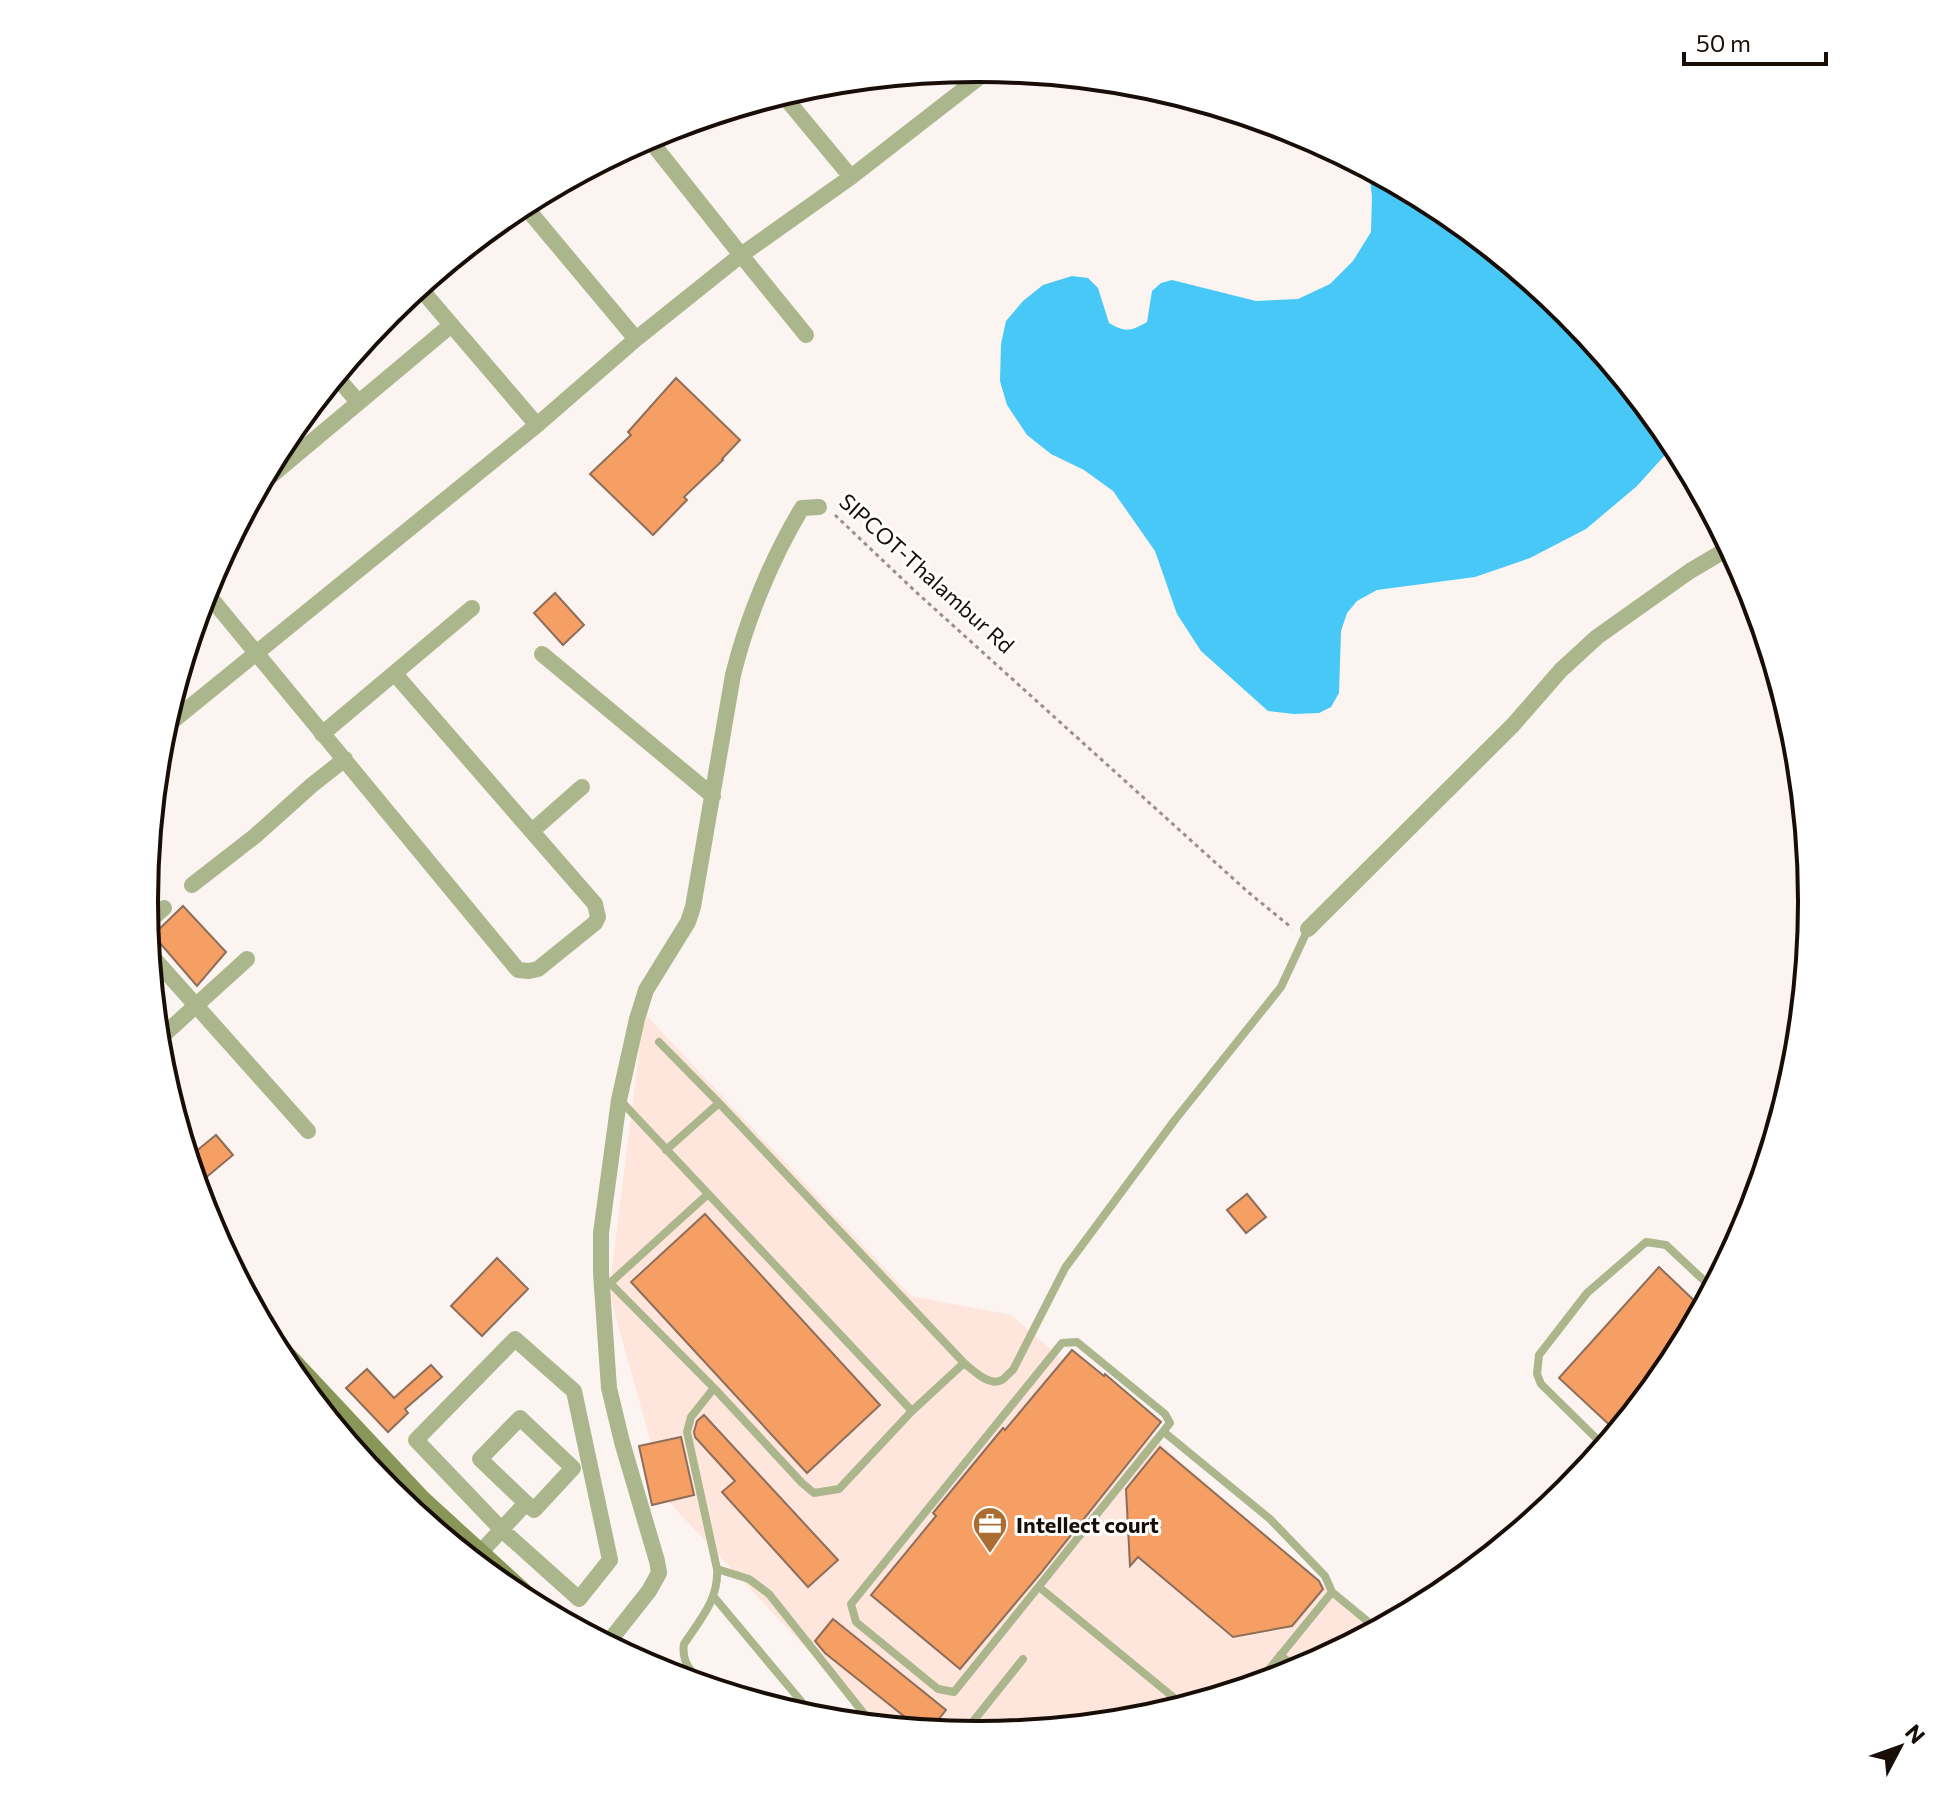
<svg xmlns="http://www.w3.org/2000/svg" width="1956" height="1803" viewBox="0 0 1956 1803" font-family="Commissioner,sans-serif">
<style>
.commercial{fill:#fee6dc}
.water{fill:#47c8f6}
.building{fill:#f69f64;stroke:#8d6e5b;stroke-width:2}
.lines{fill:none;stroke-linecap:round;stroke-linejoin:round}
.path{stroke:#99908b;stroke-width:3;stroke-dasharray:4 4;stroke-linecap:butt}
.lane{stroke:#abb68d;stroke-width:8}
.street{stroke:#abb68d;stroke-width:16}
.secondary{stroke:#889758;stroke-width:22}
.labels{text-anchor:middle;dominant-baseline:central;stroke-width:6;stroke-linejoin:round;paint-order:stroke}
.street-label{font-size:22px;fill:#190e07;stroke:#fff}
.poi-label{font-size:22px;font-weight:bold;fill:#190e07;stroke:#fff;text-anchor:start}
.rim{fill:none;stroke:#190e07;stroke-width:4}
</style>
<rect width="100%" height="100%" fill="#fbf4f0"/>
<path class="commercial" d="M 644,1013 L 911,1296 L 1011,1315 L 1332,1592 L 1378,1628 L 1297,1672 L 1140,1719 L 978,1735 L 878,1725 L 667,1500 L 609,1293 Z"/>
<path class="water" d="M 1369,170 L 1441,209 L 1568,312 L 1674,445 L 1637,486 L 1586,529 L 1530,558 L 1475,577 L 1377,590 L 1357,601 L 1347,613 L 1341,631 L 1339,693 L 1331,707 L 1319,713 L 1294,714 L 1268,711 L 1201,651 L 1177,614 L 1155,551 L 1113,491 L 1084,470 L 1051,454 L 1027,435 L 1007,405 L 1000,381 L 1001,344 L 1006,321 L 1023,301 L 1043,285 L 1072,276 L 1088,278 L 1098,288 L 1109,323 C 1126,333 1131,331 1147,322 L 1152,291 L 1161,283 L 1172,280 L 1256,301 L 1298,299 L 1330,284 L 1353,261 L 1371,232 L 1372,197 Z"/>
<path class="building" d="M 676,378 L 740,440 L 722,459 L 723,460 L 684,497 L 687,500 L 653,535 L 590,474 L 631,435 L 628,432 Z
M 555,593 L 584,625 L 563,645 L 534,613 Z
M 183,906 L 226,952 L 197,986 L 153,935 Z
M 216,1135 L 233,1155 L 197,1185 L 189,1157 Z
M 1247,1194 L 1266,1217 L 1246,1233 L 1227,1210 Z
M 705,1214 L 880,1405 L 807,1473 L 631,1282 Z
M 497,1258 L 528,1289 L 482,1336 L 451,1306 Z
M 1659,1267 L 1702,1308 L 1671,1365 L 1616,1431 L 1559,1378 Z
M 1072,1350 L 1104,1376 L 1105,1374 L 1161,1422 L 1040,1574 L 960,1669 L 871,1595 L 936,1516 L 933,1513 L 1003,1428 L 1005,1430 Z
M 431,1365 L 442,1377 L 405,1409 L 408,1413 L 388,1432 L 346,1388 L 367,1369 L 394,1398 Z
M 704,1415 L 838,1560 L 808,1587 L 722,1492 L 735,1481 L 695,1437 L 694,1432 L 697,1421 Z
M 681,1437 L 694,1495 L 652,1505 L 639,1446 Z
M 1160,1447 L 1319,1581 L 1323,1589 L 1292,1626 L 1233,1637 L 1138,1557 L 1130,1566 L 1126,1489 Z
M 833,1619 L 946,1710 L 930,1730 L 920,1729 L 825,1653 L 815,1641 Z"/>
<g class="lines">
<path class="path" d="M 835,515 L 916,592 L 1248,892 L 1292,928"/>
<path class="lane" d="M 620,1100 L 912,1411 L 964,1363 L 719,1103 L 659,1042
M 666,1150 L 719,1103
M 708,1194 L 610,1283 L 714,1388 L 802,1483 L 814,1493 L 839,1489 L 912,1411
M 1077,1342 L 1165,1414 L 1170,1423 L 954,1692 L 938,1689 L 856,1622 L 851,1604 L 1062,1343 Z
M 964,1363 C 973,1370 989,1387 1002,1380 C 1004,1379 1011,1371 1013,1370 L 1065,1268 L 1174,1121 L 1281,987 L 1308,929
M 1164,1432 L 1270,1519 L 1325,1576 L 1332,1592 L 1377,1629
M 1604,1446 L 1541,1384 L 1537,1374 L 1539,1355 L 1587,1293 L 1646,1242 L 1666,1245 L 1712,1288
M 717,1569 L 749,1579 L 769,1594 L 873,1725
M 1039,1587 L 1184,1706
M 714,1597 L 816,1719
M 1280,1655 L 1299,1670
M 1257,1684 L 1332,1592
M 704,1685 C 692,1673 681,1662 684,1644 C 700,1620 719,1599 717,1569 L 687,1432 L 691,1417 L 714,1388
M 963,1734 L 1023,1659"/>
<path class="street" d="M 782,94 L 851,177
M 648,138 L 741,255 L 851,177 L 990,69
M 419,287 L 537,425
M 636,339 L 741,255 L 806,335
M 336,376 L 358,402
M 260,485 L 450,326
M 205,591 L 518,970 L 529,971 L 538,969 L 595,923 L 598,917 L 595,904 L 395,674
M 542,654 L 713,796
M 164,728 L 537,425 L 636,339 L 523,204
M 322,734 L 472,608
M 532,831 L 582,787
M 192,885 L 255,836 L 312,785 L 345,759
M 147,923 L 164,908
M 1308,929 L 1513,725 L 1561,670 L 1597,637 L 1690,571 L 1729,548
M 150,954 L 308,1131
M 158,1040 L 247,959
M 515,1339 L 574,1391 L 610,1560 L 579,1599 L 502,1530 L 416,1440 Z
M 479,1554 L 526,1503 L 480,1459 L 520,1418 L 573,1468 L 534,1510 L 526,1503
M 607,1644 L 649,1591 L 659,1573 L 657,1561 L 622,1442 L 609,1388 L 601,1273 L 601,1233 L 619,1100 L 637,1019 L 646,990 L 688,922 L 693,907 L 733,675 C 747,618 772,558 802,508 L 819,507"/>
<path class="secondary" d="M 274,1344 L 421,1501 L 535,1605"/>
</g>
<defs>
<symbol id="office-pin" viewBox="-11 -11 22 30"><path d="M0 17L-7.5 6A9.5 9.5 0 1 1 7.5 6Z" fill="#ab6e32" stroke="#fff"/><path d="M-6-3h4V-5.5h4V-3h4V5H-6ZM-1-4.5V-3h2v-1.5ZM-6 0V1H6V0Z" fill="#fff"/></symbol>
</defs>
<g fill-rule="evenodd">
<use href="#office-pin" x="970" y="1504" width="40" height="54"/>
</g>
<g class="labels">
<g class="street-label">
<text transform="translate(927 573) rotate(42)">SIPCOT-Thalambur Rd</text>
</g>
<g class="poi-label">
<text x="1016" y="1524">Intellect court</text>
</g>
</g>
<path d="M0 0H1956V1803H0ZM977 82H979A819 819 0 0 1 1798 901V902A819 819 0 0 1 979 1721H977A819 819 0 0 1 158 902V901A819 819 0 0 1 977 82Z" fill="#fff" fill-rule="evenodd"/>
<path class="rim" d="M977 82H979A819 819 0 0 1 1798 901V902A819 819 0 0 1 979 1721H977A819 819 0 0 1 158 902V901A819 819 0 0 1 977 82Z"/>
<g transform="translate(1900 1747) rotate(49)" stroke="#ffffff" stroke-width="6" paint-order="stroke">
<path d="M0-6L14 30L0 20L-14 30Z" fill="#190e07"/>
<text y="-12" font-size="22" font-weight="bold" text-anchor="middle" fill="#190e07">N</text>
</g>
<path d="M1684 52v12h142v-12" fill="none" stroke="#190e07" stroke-width="4"/>
<text x="1696" y="52" font-size="24" fill="#190e07" stroke="#ffffff" stroke-width="6" paint-order="stroke">50 m</text>
</svg>
